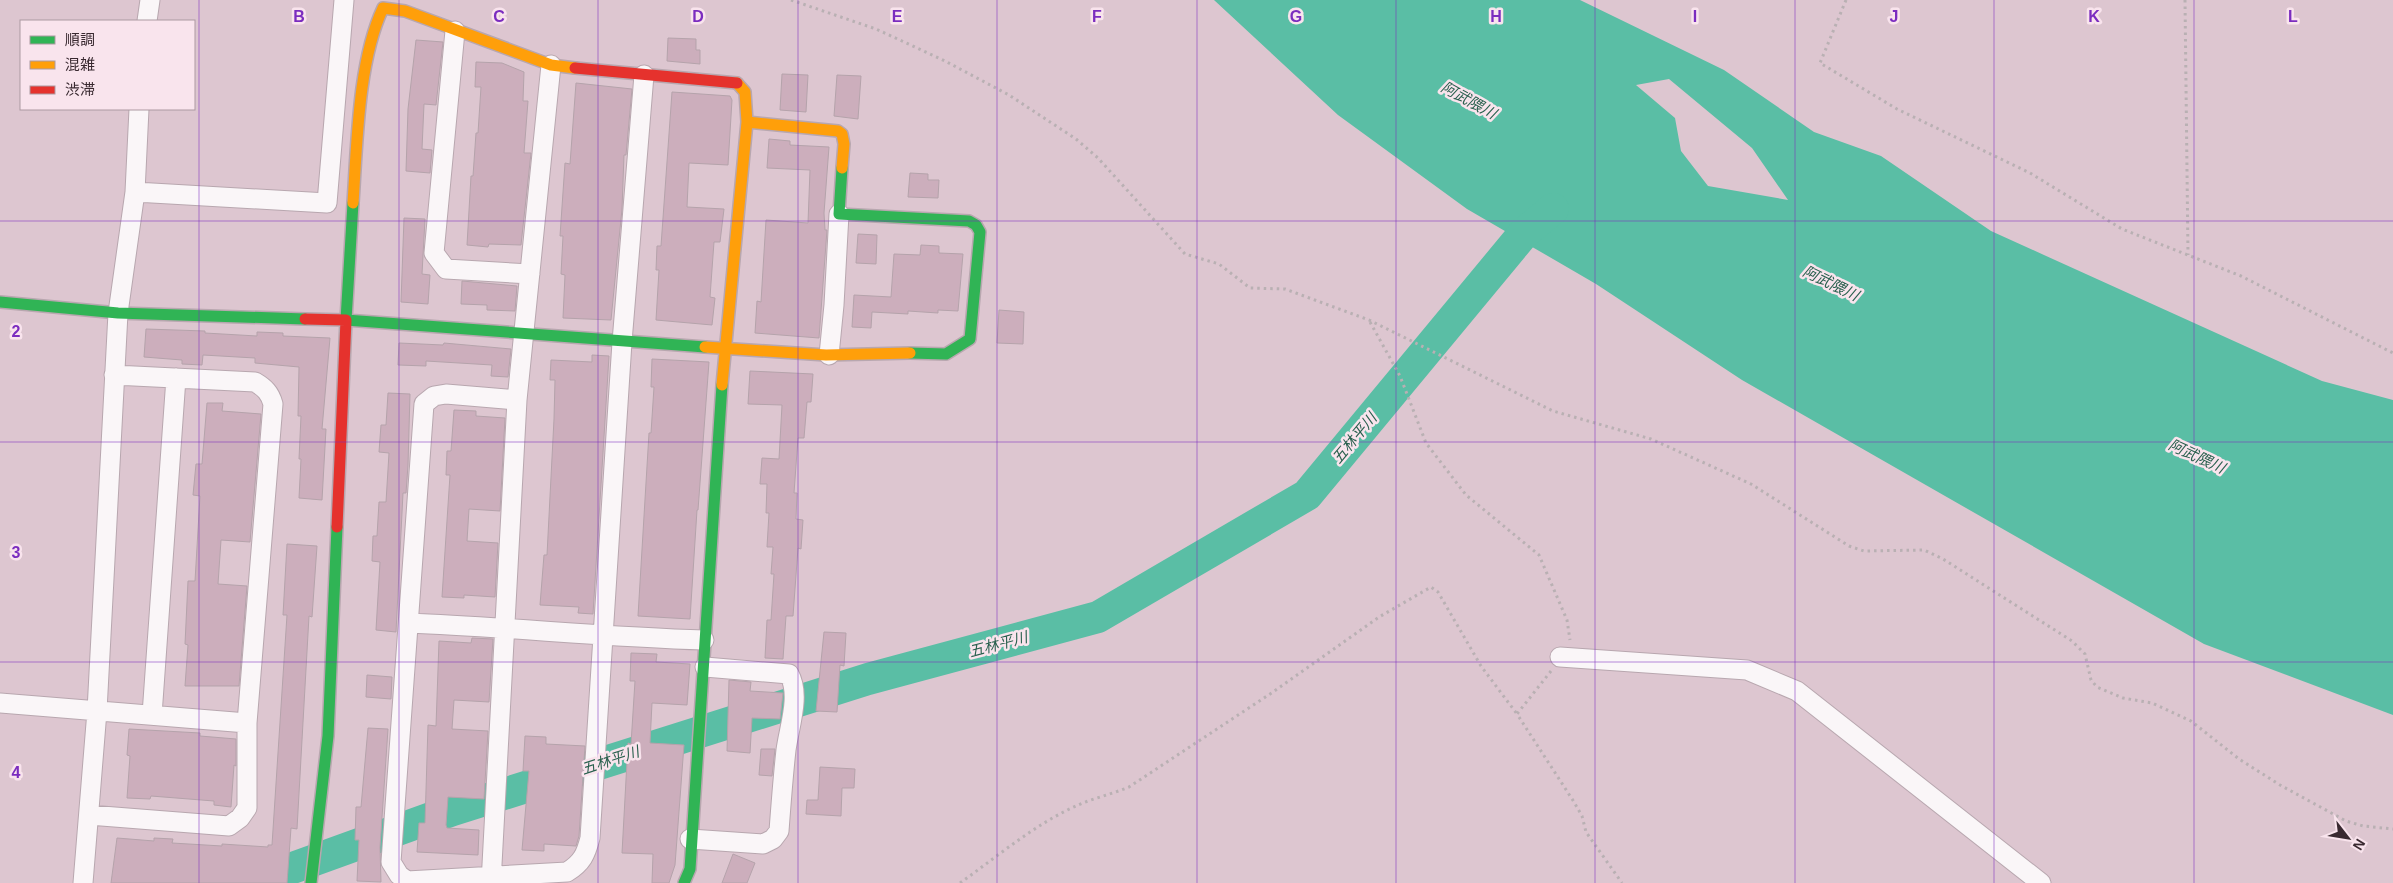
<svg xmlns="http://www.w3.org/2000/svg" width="2393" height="883" viewBox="0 0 2393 883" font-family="Helvetica,'Noto Sans JP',sans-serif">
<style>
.water{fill:#5abea5;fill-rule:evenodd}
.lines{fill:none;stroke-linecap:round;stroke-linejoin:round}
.river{stroke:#5abea5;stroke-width:32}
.building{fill:#ccaebc;stroke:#b5a3ab}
.street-casing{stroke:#b8a7af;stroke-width:21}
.fast-casing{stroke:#b8a7af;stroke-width:14}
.slow-casing{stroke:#b8a7af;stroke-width:14}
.jam-casing{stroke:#b8a7af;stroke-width:14}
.path{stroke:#b9b0b3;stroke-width:3;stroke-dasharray:2.5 4;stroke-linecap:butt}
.street{stroke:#faf6f8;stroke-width:19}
.fast{stroke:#30b455;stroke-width:11}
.slow{stroke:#ff9f0a;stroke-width:11}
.jam{stroke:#e5322d;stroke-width:11}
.grid{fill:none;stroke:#7b2cbf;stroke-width:1;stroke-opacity:0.55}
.labels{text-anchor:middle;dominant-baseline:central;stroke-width:5;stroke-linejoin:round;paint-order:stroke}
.water-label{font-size:15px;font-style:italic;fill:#29604e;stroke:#f9e4ed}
.grid-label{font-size:16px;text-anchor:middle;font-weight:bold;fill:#7b2cbf;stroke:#f9e4ed;stroke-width:5;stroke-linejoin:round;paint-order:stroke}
</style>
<rect width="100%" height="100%" fill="#ddc6d0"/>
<path class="water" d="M 1214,0 L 1580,0 L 1724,70 L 1814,132 L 1881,156 L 1991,231 L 2322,381 L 2393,400 L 2393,715 L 2204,644 L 1742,380 L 1596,284 L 1467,209 L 1338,115 ZM 1669,79 L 1752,148 L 1788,200 L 1708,186 L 1681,151 L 1675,118 L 1636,85 Z"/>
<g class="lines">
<path class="river" d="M 251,883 L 453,810 L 868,679 L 1098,617 L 1307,495 L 1524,233 L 1553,209"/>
</g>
<path class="building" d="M 668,38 L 696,39 L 696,50 L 700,50 L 700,64 L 667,61 Z
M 416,40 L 443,42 L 436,105 L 424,104 L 422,149 L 432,150 L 430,173 L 406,171 L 408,109 Z
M 476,62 L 502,63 L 524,72 L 523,101 L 528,101 L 524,153 L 531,153 L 521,245 L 489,244 L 488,247 L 467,245 L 471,176 L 473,176 L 476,133 L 478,133 L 481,87 L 475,87 Z
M 782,74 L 808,75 L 806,112 L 780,110 Z
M 837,75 L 861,76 L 858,119 L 834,116 Z
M 576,83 L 632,89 L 626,155 L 624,155 L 622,209 L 611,320 L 563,318 L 565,275 L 561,274 L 563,236 L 560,236 L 565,163 L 570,164 Z
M 672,92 L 730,96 L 732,100 L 728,165 L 689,163 L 687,207 L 724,209 L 720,242 L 714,242 L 710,297 L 715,298 L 712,325 L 656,320 L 659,270 L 656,270 L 657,246 L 661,246 Z
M 769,139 L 790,141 L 790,145 L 829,147 L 824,213 L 825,230 L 827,230 L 819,338 L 755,333 L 757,301 L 761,302 L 766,220 L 808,223 L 810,170 L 767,168 Z
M 910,173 L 928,174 L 928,180 L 939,180 L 938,198 L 908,197 Z
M 404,218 L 425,219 L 422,274 L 430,275 L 428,304 L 401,302 Z
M 858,234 L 877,235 L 876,264 L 856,263 Z
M 921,245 L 939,246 L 939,253 L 963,254 L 958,311 L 938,310 L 938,313 L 908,311 L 908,314 L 872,312 L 871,328 L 852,327 L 854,295 L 891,297 L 894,254 L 920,255 Z
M 462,281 L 517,286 L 515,311 L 487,310 L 487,305 L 461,304 Z
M 999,310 L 1024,312 L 1023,344 L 997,343 Z
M 146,329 L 205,331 L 205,333 L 257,336 L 257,332 L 283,333 L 283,336 L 330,338 L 322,429 L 326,429 L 322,500 L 299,498 L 301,459 L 299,459 L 301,416 L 298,416 L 299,367 L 255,363 L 255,358 L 203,355 L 202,365 L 182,364 L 182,360 L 144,357 Z
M 399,343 L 443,345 L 444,343 L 511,349 L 508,377 L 491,376 L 492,365 L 426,361 L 426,366 L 398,365 Z
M 592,355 L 609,356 L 593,614 L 578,613 L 579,607 L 540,605 L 544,555 L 547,555 L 554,419 L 555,380 L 550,380 L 551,360 L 592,362 Z
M 652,359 L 709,362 L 698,510 L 697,510 L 690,619 L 638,616 L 649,433 L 651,433 L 654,387 L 651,387 Z
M 750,371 L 813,374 L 811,402 L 807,402 L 804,438 L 798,438 L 794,493 L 797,493 L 796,519 L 803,520 L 801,549 L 798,548 L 793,616 L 786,616 L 783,659 L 765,658 L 767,620 L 771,620 L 774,574 L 771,574 L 773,547 L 767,547 L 769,513 L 766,513 L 767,484 L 760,484 L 762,458 L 779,459 L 782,405 L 748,404 Z
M 388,393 L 410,394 L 408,465 L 406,493 L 403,493 L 396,632 L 376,630 L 380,562 L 372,561 L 373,536 L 377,536 L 379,502 L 386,502 L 389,453 L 379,452 L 381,425 L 386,425 Z
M 207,403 L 223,403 L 222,411 L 261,414 L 250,542 L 221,540 L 218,584 L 247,586 L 239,686 L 185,686 L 188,645 L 185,644 L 188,581 L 195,581 L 200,496 L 193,495 L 196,464 L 202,464 Z
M 454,410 L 476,411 L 476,416 L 505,418 L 500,511 L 469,509 L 467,541 L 498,543 L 495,597 L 464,595 L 464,598 L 442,597 L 450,475 L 446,475 L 447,451 L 451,451 Z
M 287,544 L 317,546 L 312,617 L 309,616 L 297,829 L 291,828 L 287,883 L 111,883 L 117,838 L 154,841 L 154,838 L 173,839 L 172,843 L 222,846 L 222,844 L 268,847 L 268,845 L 272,845 L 287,615 L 283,615 Z
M 824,632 L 846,633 L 844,666 L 840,665 L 837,712 L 816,711 Z
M 472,638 L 493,639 L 489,702 L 454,700 L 452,729 L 488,731 L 484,799 L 448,797 L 446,825 L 447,828 L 479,830 L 478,855 L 417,852 L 419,823 L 425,823 L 428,725 L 436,726 L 439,641 L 471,643 Z
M 631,653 L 657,654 L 656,662 L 690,664 L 687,705 L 652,703 L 650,743 L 684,745 L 675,865 L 669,883 L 652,883 L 653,854 L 622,853 L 628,743 L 631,744 L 635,681 L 630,681 Z
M 367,675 L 392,677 L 391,699 L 366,697 Z
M 729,680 L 751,682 L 750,691 L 783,693 L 780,719 L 752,718 L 750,753 L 727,751 Z
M 368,728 L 388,729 L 380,847 L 381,882 L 357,881 L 359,840 L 355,840 L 356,807 L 361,807 Z
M 129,729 L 200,733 L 200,736 L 236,739 L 236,766 L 234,765 L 231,807 L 214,805 L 214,801 L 151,796 L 150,799 L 127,798 L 130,756 L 127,755 Z
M 525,736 L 546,737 L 546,744 L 585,746 L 579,836 L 576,846 L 544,844 L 544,851 L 522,850 L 529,771 L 523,771 Z
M 761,749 L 775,749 L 772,776 L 759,775 Z
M 820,767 L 855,769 L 854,788 L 842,788 L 841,816 L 806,814 L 807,800 L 818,800 Z
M 733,854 L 755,863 L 747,883 L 722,883 Z"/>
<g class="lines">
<defs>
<path id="street" d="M 147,21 L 150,0
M 455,31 L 434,253 L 446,269 L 530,274
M 135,192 L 327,203 L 344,0
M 829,355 L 834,305 L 839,214
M 517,400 L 446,394 L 434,396 L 424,404 L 391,862 L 399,875 L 407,881 L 567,872 C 582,863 586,854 590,838 L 622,342 L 644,75
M 409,623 C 508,627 606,637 704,640
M 1560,657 L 1747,670 L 1797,691 L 2041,883
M 0,703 L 247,723
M 152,715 L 176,378
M 89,815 L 229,826 L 240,818 L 247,808 L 247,723 L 273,404 C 270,393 265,388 255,382 L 114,375
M 690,839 L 763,844 L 773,839 L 779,831 C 781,804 783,777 786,750 C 789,727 801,695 789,674 L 705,667
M 83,883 L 97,711 L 118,313 L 135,192 L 139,109
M 491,883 L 517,400 L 551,65"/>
<path id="fast" d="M 842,168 L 839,214 L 969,221 L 976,225 L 980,232 L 970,339 L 946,354 L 910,353
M 353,203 L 346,320 L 705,347
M 0,302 L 118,313 L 305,319
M 311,883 L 328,736 L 337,527
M 684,883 L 690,869 L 722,385"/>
<path id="slow" d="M 747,122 L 838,131 L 842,134 L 844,144 L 842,168
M 353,203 C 357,144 358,61 383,8 L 405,11 L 551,65 L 575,68
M 705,347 L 826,355 L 910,353
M 722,385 L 747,122 L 745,92 L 737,83"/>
<path id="jam" d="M 575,68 L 737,83
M 305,319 L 346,320 L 337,527"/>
</defs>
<use href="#street" class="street-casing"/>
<use href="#fast" class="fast-casing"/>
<use href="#slow" class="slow-casing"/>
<use href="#jam" class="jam-casing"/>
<path class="path" d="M 791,0 L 876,29 L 945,61 L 1009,95 L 1076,139 L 1098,158 L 1185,254 L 1219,264 L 1250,288 L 1285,289 L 1369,320 L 1553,411 L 1651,439 L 1751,484 L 1849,546 L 1864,551 L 1924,550 L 1943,559 L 2072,641 L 2085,654 L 2091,680 L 2097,687 L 2123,698 L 2152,703 L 2191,721 L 2239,759 L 2280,785 L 2346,821 L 2363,826 L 2393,829
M 1846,0 L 1820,63 L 1897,109 L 2030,173 L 2122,229 L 2241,276 L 2393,353
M 2185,0 L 2188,255
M 1370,322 L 1400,376 L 1426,443 L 1466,495 L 1539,555 L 1567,620 L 1570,640
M 1551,671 L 1517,714 L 1574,802 L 1582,816 L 1586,832 L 1622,883
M 960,883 C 998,856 1035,824 1078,805 C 1094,798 1112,794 1129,787 L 1273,692 L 1379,617 L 1431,587 L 1438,592 L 1481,666 L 1517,714"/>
<use href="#street" class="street"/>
<use href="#fast" class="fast"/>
<use href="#slow" class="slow"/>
<use href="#jam" class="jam"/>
</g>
<path class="grid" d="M 199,0 L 199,883M 399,0 L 399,883M 598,0 L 598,883M 798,0 L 798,883M 997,0 L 997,883M 1197,0 L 1197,883M 1396,0 L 1396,883M 1595,0 L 1595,883M 1795,0 L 1795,883M 1994,0 L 1994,883M 2194,0 L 2194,883M 0,221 L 2393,221M 0,442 L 2393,442M 0,662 L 2393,662"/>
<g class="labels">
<g class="water-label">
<text transform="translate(1469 100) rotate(29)">阿武隈川</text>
<text transform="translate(1831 283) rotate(26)">阿武隈川</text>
<text transform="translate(1354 438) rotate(-50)">五林平川</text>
<text transform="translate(2197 456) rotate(25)">阿武隈川</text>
<text transform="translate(998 644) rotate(-15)">五林平川</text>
<text transform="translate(610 760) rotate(-18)">五林平川</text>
</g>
</g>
<g class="grid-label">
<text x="299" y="22">B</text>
<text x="499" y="22">C</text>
<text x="698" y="22">D</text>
<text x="897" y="22">E</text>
<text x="1097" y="22">F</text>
<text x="1296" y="22">G</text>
<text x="1496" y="22">H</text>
<text x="1695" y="22">I</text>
<text x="1894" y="22">J</text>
<text x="2094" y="22">K</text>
<text x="2293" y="22">L</text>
<text x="16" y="337">2</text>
<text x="16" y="558">3</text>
<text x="16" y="778">4</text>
</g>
<rect x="20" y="20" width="175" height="90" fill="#f9e4ed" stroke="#ac99a1"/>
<rect x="30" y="36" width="25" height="8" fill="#30b455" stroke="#ac99a1"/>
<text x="65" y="45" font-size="15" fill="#392930">順調</text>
<rect x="30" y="61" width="25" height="8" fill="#ff9f0a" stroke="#ac99a1"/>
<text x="65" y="70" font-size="15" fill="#392930">混雑</text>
<rect x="30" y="86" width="25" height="8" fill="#e5322d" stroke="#ac99a1"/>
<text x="65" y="95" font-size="15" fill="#392930">渋滞</text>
<g transform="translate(2348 838) rotate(121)" stroke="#f9e4ed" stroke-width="4" paint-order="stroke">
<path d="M0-4L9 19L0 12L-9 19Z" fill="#392930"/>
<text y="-8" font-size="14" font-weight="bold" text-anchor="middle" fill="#392930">N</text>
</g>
</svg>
